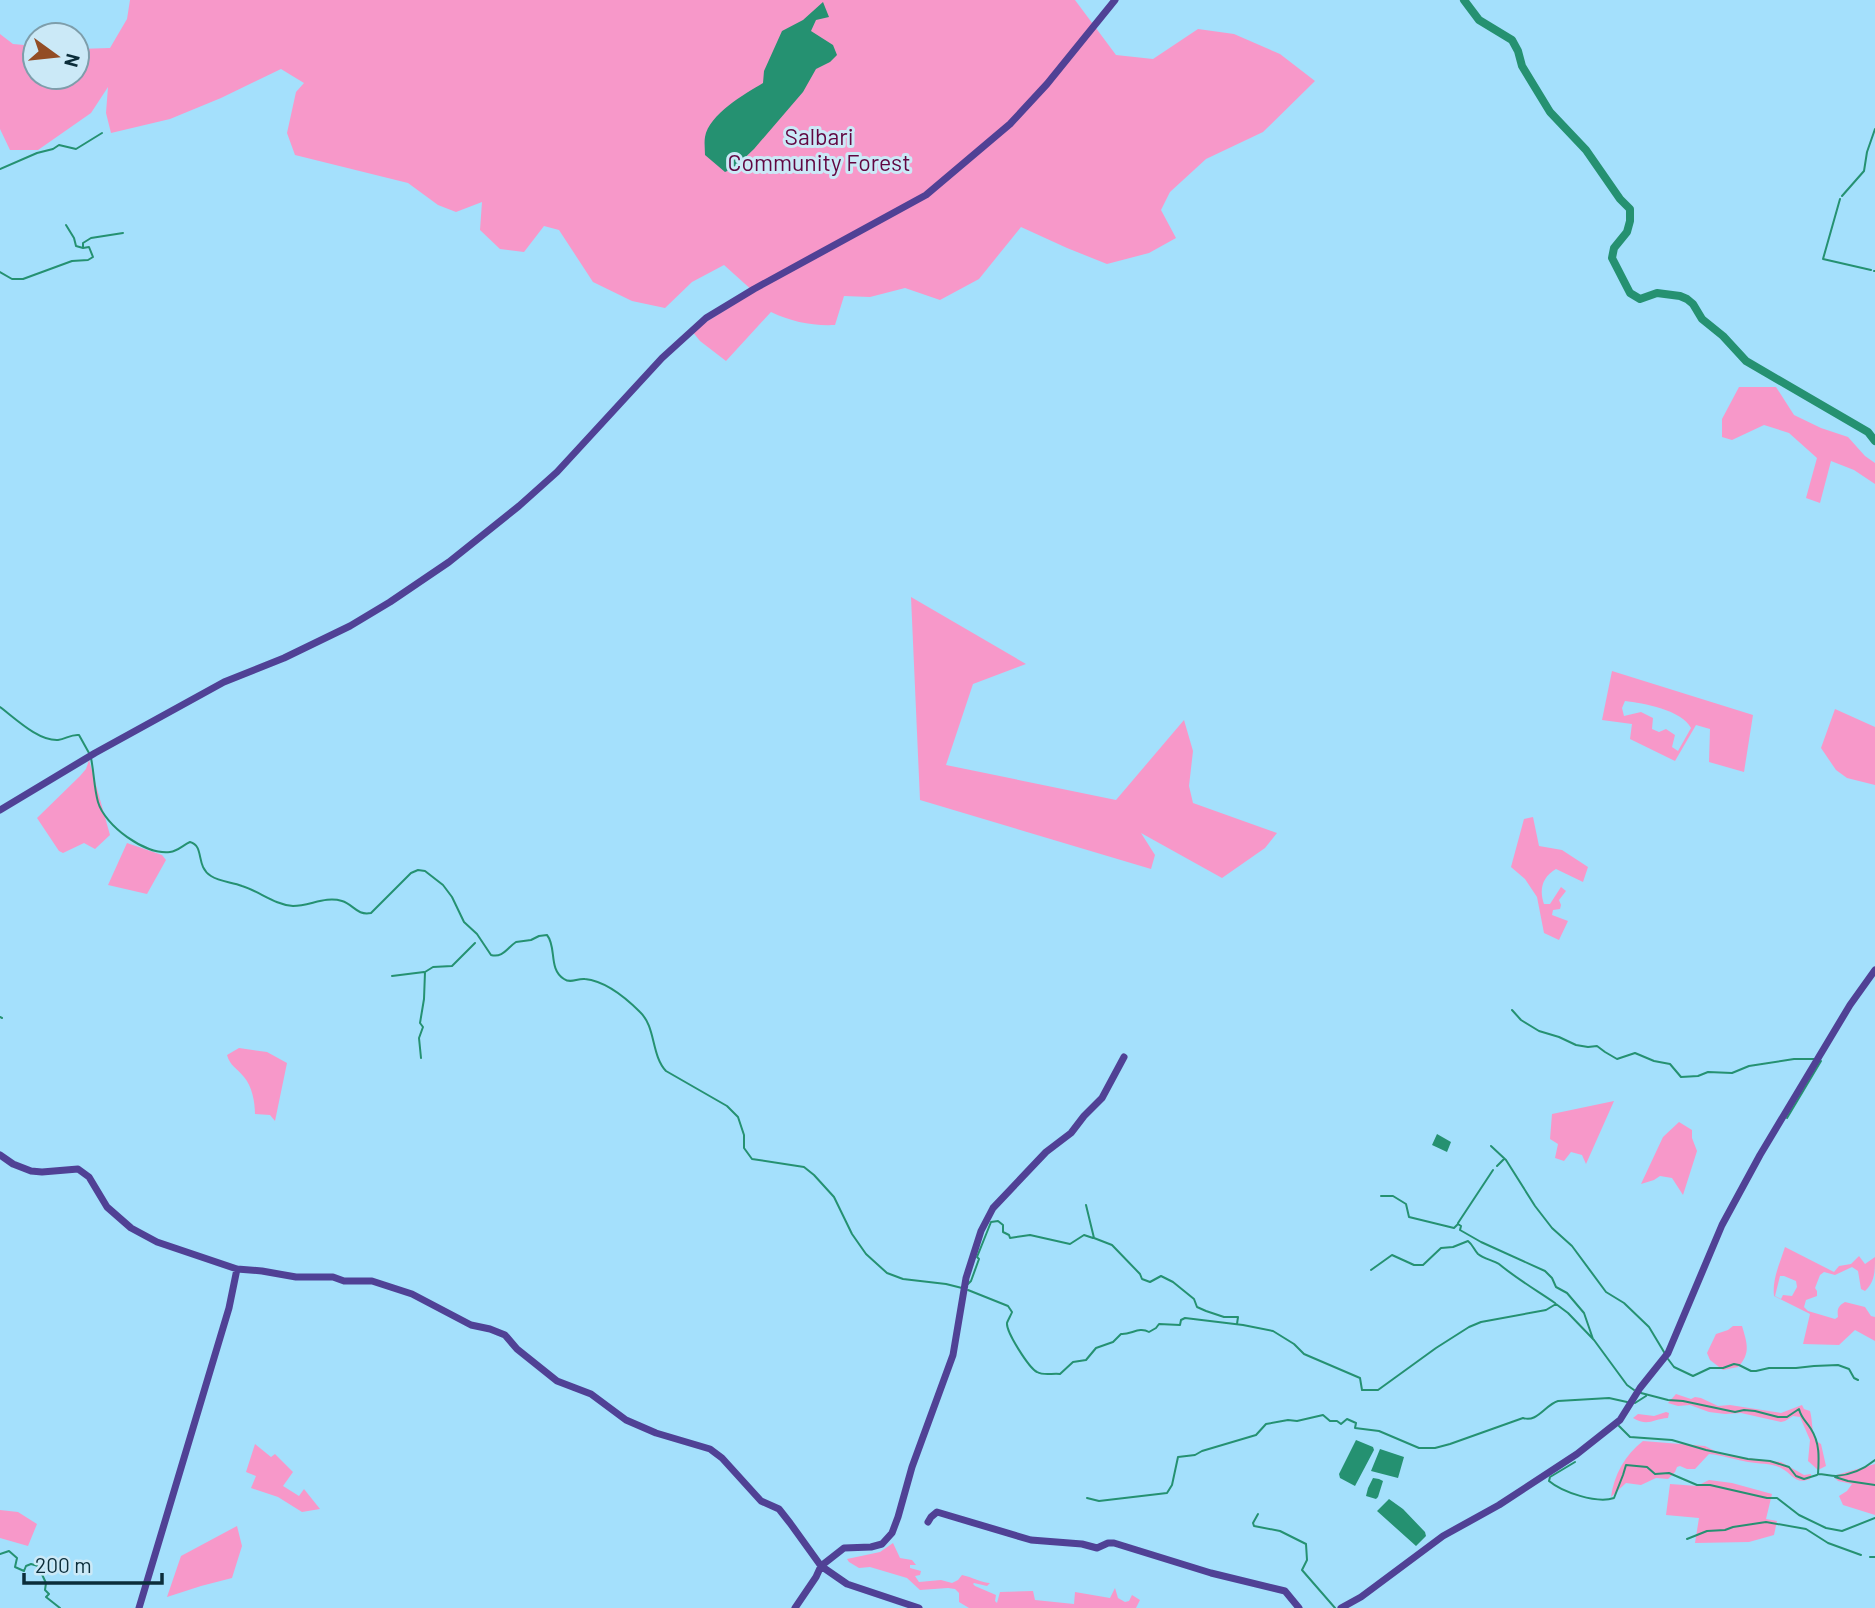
<svg xmlns="http://www.w3.org/2000/svg" width="1875" height="1608" viewBox="0 0 1875 1608" font-family="Barlow,sans-serif">
<style>
.green{fill:#f798c9;fill-rule:evenodd}
.water{fill:#259171}
.lines{fill:none;stroke-linecap:round;stroke-linejoin:round}
.stream{stroke:#259171;stroke-width:2}
.river{stroke:#259171;stroke-width:8}
.secondary{stroke:#504195;stroke-width:7}
.labels{text-anchor:middle;dominant-baseline:central;stroke-width:6;stroke-linejoin:round;paint-order:stroke}
.park-label{font-size:23px;fill:#610641;stroke:#cbe9f7}
</style>
<rect width="100%" height="100%" fill="#a4e0fc"/>
<path class="green" d="M 130,0 L 1075,0 L 1116,55 L 1153,59 L 1198,29 L 1234,34 L 1280,54 L 1315,81 L 1263,132 L 1206,159 L 1170,192 L 1161,210 L 1176,238 L 1149,253 L 1107,264 L 1067,248 L 1021,227 L 979,279 L 940,300 L 905,288 L 870,297 L 844,296 L 835,325 C 812,326 792,322 771,312 L 726,361 L 700,341 L 692,331 L 754,292 L 724,265 L 692,282 L 665,308 L 632,301 L 593,282 L 559,230 L 544,226 L 524,252 L 500,249 L 480,230 L 482,202 L 456,212 L 438,205 L 408,183 L 295,155 L 287,133 L 296,92 L 304,83 L 281,69 L 221,98 L 170,119 L 111,133 L 106,113 L 108,87 L 91,113 L 38,150 L 10,150 L 0,129 L 0,34 L 13,44 L 35,46 L 35,77 L 77,77 L 77,49 L 110,48 L 127,19 Z
M 1739,387 L 1776,387 L 1794,415 L 1821,428 L 1848,437 L 1865,456 L 1875,463 L 1875,484 L 1854,470 L 1831,461 L 1820,503 L 1806,498 L 1817,458 L 1789,433 L 1764,425 L 1732,440 L 1722,437 L 1722,419 Z
M 911,597 L 1026,664 L 973,684 L 946,765 L 1116,800 L 1184,720 L 1193,751 L 1189,786 L 1193,803 L 1277,833 L 1265,848 L 1222,878 L 1141,833 L 1155,855 L 1151,869 L 920,800 Z
M 1612,671 L 1753,715 L 1744,772 L 1709,762 L 1710,729 L 1696,725 L 1675,761 L 1630,739 L 1632,724 L 1602,720 ZM 1625,701 C 1643,703 1682,710 1691,728 L 1678,751 L 1672,747 L 1675,735 L 1666,729 L 1659,732 L 1652,729 L 1653,718 L 1641,712 L 1624,716 L 1622,708 Z
M 1835,709 L 1875,727 L 1875,785 L 1847,778 L 1836,770 L 1821,748 Z
M 89,760 L 110,835 L 95,849 L 84,843 L 63,853 L 59,851 L 37,818 L 80,776 L 86,769 Z
M 1533,817 L 1539,846 L 1562,850 L 1588,867 L 1583,882 L 1556,869 C 1542,877 1539,890 1544,904 L 1550,904 L 1561,887 L 1566,891 L 1559,900 L 1561,905 L 1560,909 L 1553,910 L 1552,915 L 1568,921 L 1559,940 L 1544,933 L 1537,897 L 1525,879 L 1511,867 L 1524,819 Z
M 127,843 L 162,855 L 166,860 L 147,894 L 108,885 Z
M 239,1048 L 267,1052 L 287,1063 L 275,1121 L 270,1115 L 255,1114 C 255,1102 252,1086 244,1077 C 237,1068 230,1066 227,1055 Z
M 1614,1101 L 1586,1164 L 1582,1155 L 1571,1152 L 1564,1161 L 1555,1158 L 1558,1144 L 1550,1139 L 1552,1114 Z
M 1679,1122 L 1692,1130 L 1692,1138 L 1697,1151 L 1683,1195 L 1672,1178 L 1660,1176 L 1654,1180 L 1641,1184 L 1663,1137 Z
M 1785,1247 L 1834,1272 L 1839,1266 L 1851,1264 L 1859,1256 L 1865,1264 L 1875,1257 C 1875,1271 1875,1282 1865,1291 L 1861,1289 L 1858,1271 L 1852,1267 L 1835,1275 L 1824,1272 L 1820,1275 L 1815,1288 L 1817,1291 L 1817,1296 L 1806,1300 L 1804,1307 L 1808,1311 L 1835,1319 L 1838,1317 C 1837,1309 1838,1306 1845,1302 L 1865,1307 L 1871,1316 L 1875,1317 L 1875,1341 L 1855,1330 L 1839,1345 L 1803,1344 L 1810,1314 L 1774,1296 C 1772,1279 1780,1263 1785,1247 ZM 1780,1276 L 1784,1276 L 1796,1281 L 1797,1287 L 1792,1296 L 1783,1295 L 1781,1299 L 1775,1296 Z
M 1733,1326 L 1742,1326 C 1747,1343 1751,1353 1738,1367 L 1723,1370 L 1710,1360 L 1707,1353 L 1716,1334 L 1728,1330 Z
M 1676,1394 L 1691,1399 L 1695,1397 L 1701,1398 L 1718,1406 L 1730,1405 L 1781,1413 L 1802,1405 L 1804,1409 L 1810,1411 C 1813,1422 1811,1430 1816,1441 L 1821,1444 L 1826,1466 L 1818,1470 L 1808,1461 L 1810,1440 L 1800,1417 L 1793,1416 L 1785,1421 L 1781,1422 L 1741,1413 L 1725,1414 L 1709,1412 L 1690,1405 L 1678,1406 L 1668,1403 Z
M 1666,1412 L 1669,1413 L 1668,1418 C 1653,1419 1648,1427 1633,1418 L 1638,1414 L 1654,1416 Z
M 1643,1441 L 1705,1446 L 1723,1455 L 1781,1462 L 1804,1475 L 1811,1474 L 1811,1477 L 1810,1479 C 1795,1485 1793,1474 1781,1468 C 1771,1463 1759,1464 1748,1462 C 1735,1460 1723,1455 1709,1454 L 1695,1469 L 1687,1469 L 1680,1466 L 1677,1467 L 1675,1472 L 1668,1479 L 1656,1478 L 1641,1485 L 1626,1483 L 1611,1497 C 1614,1475 1625,1455 1643,1441 Z
M 255,1444 L 271,1457 L 275,1454 L 293,1472 L 283,1486 L 299,1496 L 304,1489 L 320,1509 L 302,1512 L 278,1497 L 251,1488 L 256,1476 L 246,1472 Z
M 1875,1464 L 1875,1515 L 1843,1505 L 1839,1496 L 1847,1491 L 1852,1484 L 1838,1481 L 1833,1476 Z
M 1709,1480 L 1732,1483 L 1772,1494 L 1766,1519 L 1777,1521 L 1774,1535 L 1749,1542 L 1695,1543 L 1699,1518 L 1666,1515 L 1670,1484 L 1697,1486 Z
M 0,1510 L 18,1512 L 37,1524 L 28,1546 L 0,1538 Z
M 237,1526 L 242,1546 L 232,1578 L 201,1586 L 167,1597 L 181,1556 Z
M 893,1543 L 900,1558 L 912,1560 L 916,1565 L 910,1565 L 910,1568 L 921,1571 L 920,1575 L 915,1576 L 919,1582 L 941,1580 L 952,1583 L 958,1580 L 962,1575 C 972,1577 982,1583 990,1583 L 987,1586 L 974,1583 L 973,1584 L 975,1586 L 996,1595 L 995,1601 L 997,1603 L 1000,1592 L 1033,1591 L 1035,1600 L 1074,1604 L 1075,1592 L 1110,1598 L 1115,1588 L 1118,1598 L 1125,1602 L 1129,1601 L 1132,1595 L 1140,1600 L 1136,1608 L 969,1608 L 959,1602 L 959,1593 L 955,1589 L 948,1588 L 920,1590 L 907,1578 L 870,1567 L 859,1568 L 849,1562 L 847,1559 L 880,1552 Z"/>
<path class="water" d="M 823,2 L 829,17 L 816,20 L 811,31 L 833,45 L 837,55 L 830,62 L 816,69 L 803,92 L 754,149 L 734,168 L 725,172 L 705,155 C 705,149 704,143 705,137 C 709,114 745,94 763,83 L 764,71 L 782,31 L 803,20 Z
M 1437,1134 L 1451,1142 L 1447,1152 L 1432,1145 Z
M 1356,1440 L 1373,1447 L 1374,1450 L 1355,1486 L 1340,1478 L 1339,1474 Z
M 1380,1449 L 1404,1457 L 1398,1478 L 1371,1471 Z
M 1373,1478 L 1379,1479 L 1383,1481 L 1378,1497 L 1376,1499 L 1366,1496 L 1368,1488 Z
M 1389,1499 L 1403,1509 L 1425,1532 L 1426,1536 L 1416,1546 L 1377,1511 Z"/>
<g class="lines">
<path class="stream" d="M 0,169 L 37,153 L 53,149 L 59,145 L 76,149 L 102,133
M 1842,196 L 1864,171 L 1867,152 L 1875,129
M 1840,199 L 1823,259 L 1871,270
M 83,248 L 83,243 L 91,238 L 123,233
M 1874,271 L 1875,271
M 0,272 L 12,279 L 23,279 L 72,261 L 88,260 L 93,257 L 89,247 L 83,248 L 76,246 L 74,238 L 66,225
M 0,707 C 15,718 38,741 58,740 C 66,739 71,734 79,735 L 89,753
M 91,758 C 94,772 94,788 98,802 C 105,826 145,855 170,852 C 178,851 183,845 190,842 C 205,846 195,866 211,876 C 220,882 232,882 242,886 C 259,891 275,905 293,906 C 310,906 325,896 342,901 C 353,904 357,916 371,913 L 411,873 L 418,870 L 425,871 L 443,885 L 452,897 L 464,922 L 477,934 L 491,955 C 503,958 507,948 516,942 L 531,940 L 539,936 L 547,935 C 557,947 548,969 564,979 C 571,984 577,978 585,979 C 605,981 626,998 640,1012 C 656,1027 651,1055 666,1071 L 727,1106 L 738,1117 L 744,1135 L 744,1148 L 752,1159 L 804,1167 L 814,1175 L 834,1197 L 852,1234 L 866,1254 L 887,1273 L 903,1279 L 946,1284 L 962,1288
M 392,976 L 424,972
M 1512,1010 L 1521,1020 L 1539,1031 L 1559,1037 L 1576,1045 L 1588,1047 L 1597,1046 L 1605,1052 L 1617,1059 L 1635,1053 L 1654,1061 L 1670,1064 L 1681,1077 L 1698,1076 L 1708,1072 L 1732,1073 L 1749,1066 L 1794,1059 L 1814,1059
M 0,1017 L 2,1018
M 421,1058 L 419,1038 L 423,1027 L 420,1023 L 424,999 L 425,972 L 433,967 L 452,966 L 475,943
M 1787,1118 L 1821,1061
M 1491,1146 L 1506,1160 L 1535,1206 L 1552,1228 L 1572,1246 L 1606,1292 L 1624,1303 L 1649,1327 L 1664,1352
M 1497,1166 L 1504,1159
M 1381,1196 L 1393,1196 L 1406,1204 L 1409,1217 L 1454,1228 L 1458,1224 L 1461,1226 L 1460,1230 L 1481,1242 L 1545,1271 L 1552,1278 L 1556,1287 L 1567,1293 L 1584,1313 L 1593,1339
M 1086,1205 L 1094,1238 L 1112,1245 L 1140,1274 L 1142,1279 L 1150,1282 L 1161,1276 L 1173,1282 L 1194,1299 L 1197,1307 L 1206,1311 L 1224,1317 L 1238,1317 L 1237,1324
M 1458,1223 L 1493,1170
M 1371,1270 L 1392,1255 L 1414,1265 L 1423,1265 L 1441,1248 L 1453,1247 L 1468,1241 C 1473,1245 1474,1250 1478,1254 C 1484,1259 1493,1260 1499,1264 C 1517,1279 1536,1290 1555,1303
M 968,1284 L 971,1281 L 979,1259 L 977,1257 L 991,1222 L 998,1221 L 1003,1225 L 1003,1232 L 1009,1235 L 1010,1238 L 1030,1235 L 1070,1244 L 1084,1235 L 1093,1238
M 968,1290 L 1008,1306 L 1012,1312 C 1012,1313 1007,1322 1007,1323 C 1006,1332 1029,1368 1037,1372 C 1044,1376 1052,1373 1060,1374 L 1073,1362 L 1086,1360 L 1096,1348 L 1113,1342 L 1121,1334 C 1131,1335 1139,1326 1149,1332 L 1156,1328 L 1159,1324 L 1180,1325 L 1181,1320 L 1185,1318 L 1243,1325 L 1273,1331 L 1294,1344 L 1304,1354 L 1360,1378 L 1362,1390 L 1378,1390 L 1436,1348 L 1469,1327 L 1481,1322 L 1546,1310 L 1556,1304 L 1568,1313 L 1594,1340 L 1627,1385 L 1634,1390
M 1668,1359 L 1674,1367 L 1693,1376 L 1710,1368 L 1723,1368 L 1734,1364 L 1739,1365 L 1751,1371 L 1756,1371 L 1769,1368 L 1796,1368 L 1814,1366 L 1838,1365 L 1849,1369 L 1854,1378 L 1858,1380
M 1641,1393 L 1668,1400 L 1683,1401 L 1735,1412 L 1744,1410 L 1755,1411 L 1778,1417 L 1787,1417 L 1799,1409 C 1801,1418 1806,1421 1811,1429 C 1820,1443 1819,1458 1818,1474 C 1824,1474 1830,1476 1836,1476 C 1851,1475 1864,1469 1875,1460
M 1635,1403 L 1646,1396
M 1619,1426 L 1630,1437 L 1672,1440 L 1706,1450 L 1748,1459 L 1770,1461 L 1789,1467 L 1796,1476 L 1804,1479 L 1817,1475
M 1575,1462 L 1550,1477 L 1549,1481 C 1562,1492 1597,1504 1614,1498 L 1623,1475 L 1626,1465 L 1647,1467 L 1655,1474 L 1669,1473 L 1697,1485 L 1710,1485 L 1767,1498 L 1777,1498 L 1799,1515 L 1826,1528 L 1842,1531 L 1875,1518
M 1835,1477 L 1848,1481 L 1875,1485
M 1087,1498 L 1099,1501 L 1167,1493 L 1172,1485 L 1178,1457 L 1195,1455 L 1202,1451 L 1256,1435 L 1266,1424 L 1288,1420 L 1297,1421 L 1323,1415 L 1330,1421 L 1337,1421 L 1341,1424 L 1347,1419 L 1356,1423 L 1355,1428 L 1379,1431 L 1419,1448 L 1435,1448 L 1450,1444 L 1523,1418 C 1537,1423 1545,1405 1558,1401 L 1609,1398 L 1627,1402
M 1258,1514 L 1253,1523 L 1254,1526 L 1280,1531 L 1306,1544 L 1307,1560 L 1302,1570 L 1335,1608
M 1687,1539 L 1707,1531 L 1725,1530 L 1733,1527 L 1766,1522 L 1806,1529 L 1828,1543 L 1861,1555
M 0,1554 L 9,1551 L 17,1558 L 15,1567 L 24,1571 L 26,1566 L 31,1564 L 38,1566 L 46,1583 L 45,1590 L 49,1594 L 46,1597 L 60,1608
M 1870,1557 L 1875,1557"/>
<path class="river" d="M 1464,0 L 1479,20 L 1512,40 L 1518,51 L 1522,66 L 1550,112 L 1586,150 L 1620,199 L 1630,209 L 1630,221 L 1627,232 L 1614,248 L 1612,258 L 1630,293 L 1640,299 L 1657,293 L 1680,296 L 1687,299 L 1693,304 L 1702,319 L 1723,336 L 1746,361 L 1868,432 L 1875,441"/>
<path class="secondary" d="M 0,810 L 95,753 L 224,682 L 284,658 L 350,626 L 390,602 L 449,562 L 519,506 L 557,472 L 662,358 L 706,318 L 754,289 L 926,195 L 1010,124 L 1047,84 L 1115,0
M 0,1155 L 13,1164 L 31,1171 L 42,1172 L 78,1169 L 89,1177 L 107,1207 L 131,1228 L 157,1242 L 237,1269 L 262,1271 L 296,1277 L 333,1277 L 344,1281 L 372,1281 L 412,1294 L 471,1325 L 490,1329 L 505,1335 L 517,1349 L 557,1381 L 591,1394 L 626,1420 L 656,1433 L 710,1449 L 722,1458 L 761,1501 L 779,1509 L 790,1523 L 821,1566 L 847,1584 L 919,1608
M 928,1522 L 931,1517 L 937,1512 L 1031,1540 L 1082,1544 L 1097,1548 L 1108,1543 L 1114,1543 L 1211,1573 L 1285,1591 L 1299,1608
M 139,1608 L 229,1308 L 237,1269
M 795,1608 L 816,1577 L 821,1566 L 844,1548 L 871,1547 L 882,1544 L 892,1533 L 898,1517 L 912,1467 L 953,1355 L 966,1278 L 981,1231 L 993,1208 L 1046,1152 L 1071,1133 L 1084,1116 L 1102,1098 L 1124,1057
M 1341,1608 L 1361,1597 L 1443,1536 L 1499,1505 L 1577,1454 L 1620,1420 L 1640,1388 L 1668,1353 L 1722,1225 L 1760,1155 L 1850,1005 L 1875,970"/>
</g>
<g class="labels">
<g class="park-label">
<text x="819" y="136">Salbari<tspan x="819" dy="26">Community Forest</tspan></text>
</g>
</g>
<g transform="translate(56 56) rotate(105)"><circle r="33" fill="#cbe9f7" stroke="#7e9eab" stroke-width="2"/>
<path d="M0-5L12 26L0 18L-12 26Z" fill="#934d25"/>
<text y="-10" font-size="19" font-weight="bold" text-anchor="middle" fill="#0b2d3a">N</text>
</g>
<path d="M24 1573v10h138v-10" fill="none" stroke="#0b2d3a" stroke-width="3.5"/>
<text x="35" y="1573" font-size="21" fill="#0b2d3a" stroke="#cbe9f7" stroke-width="5" paint-order="stroke">200 m</text>
</svg>
